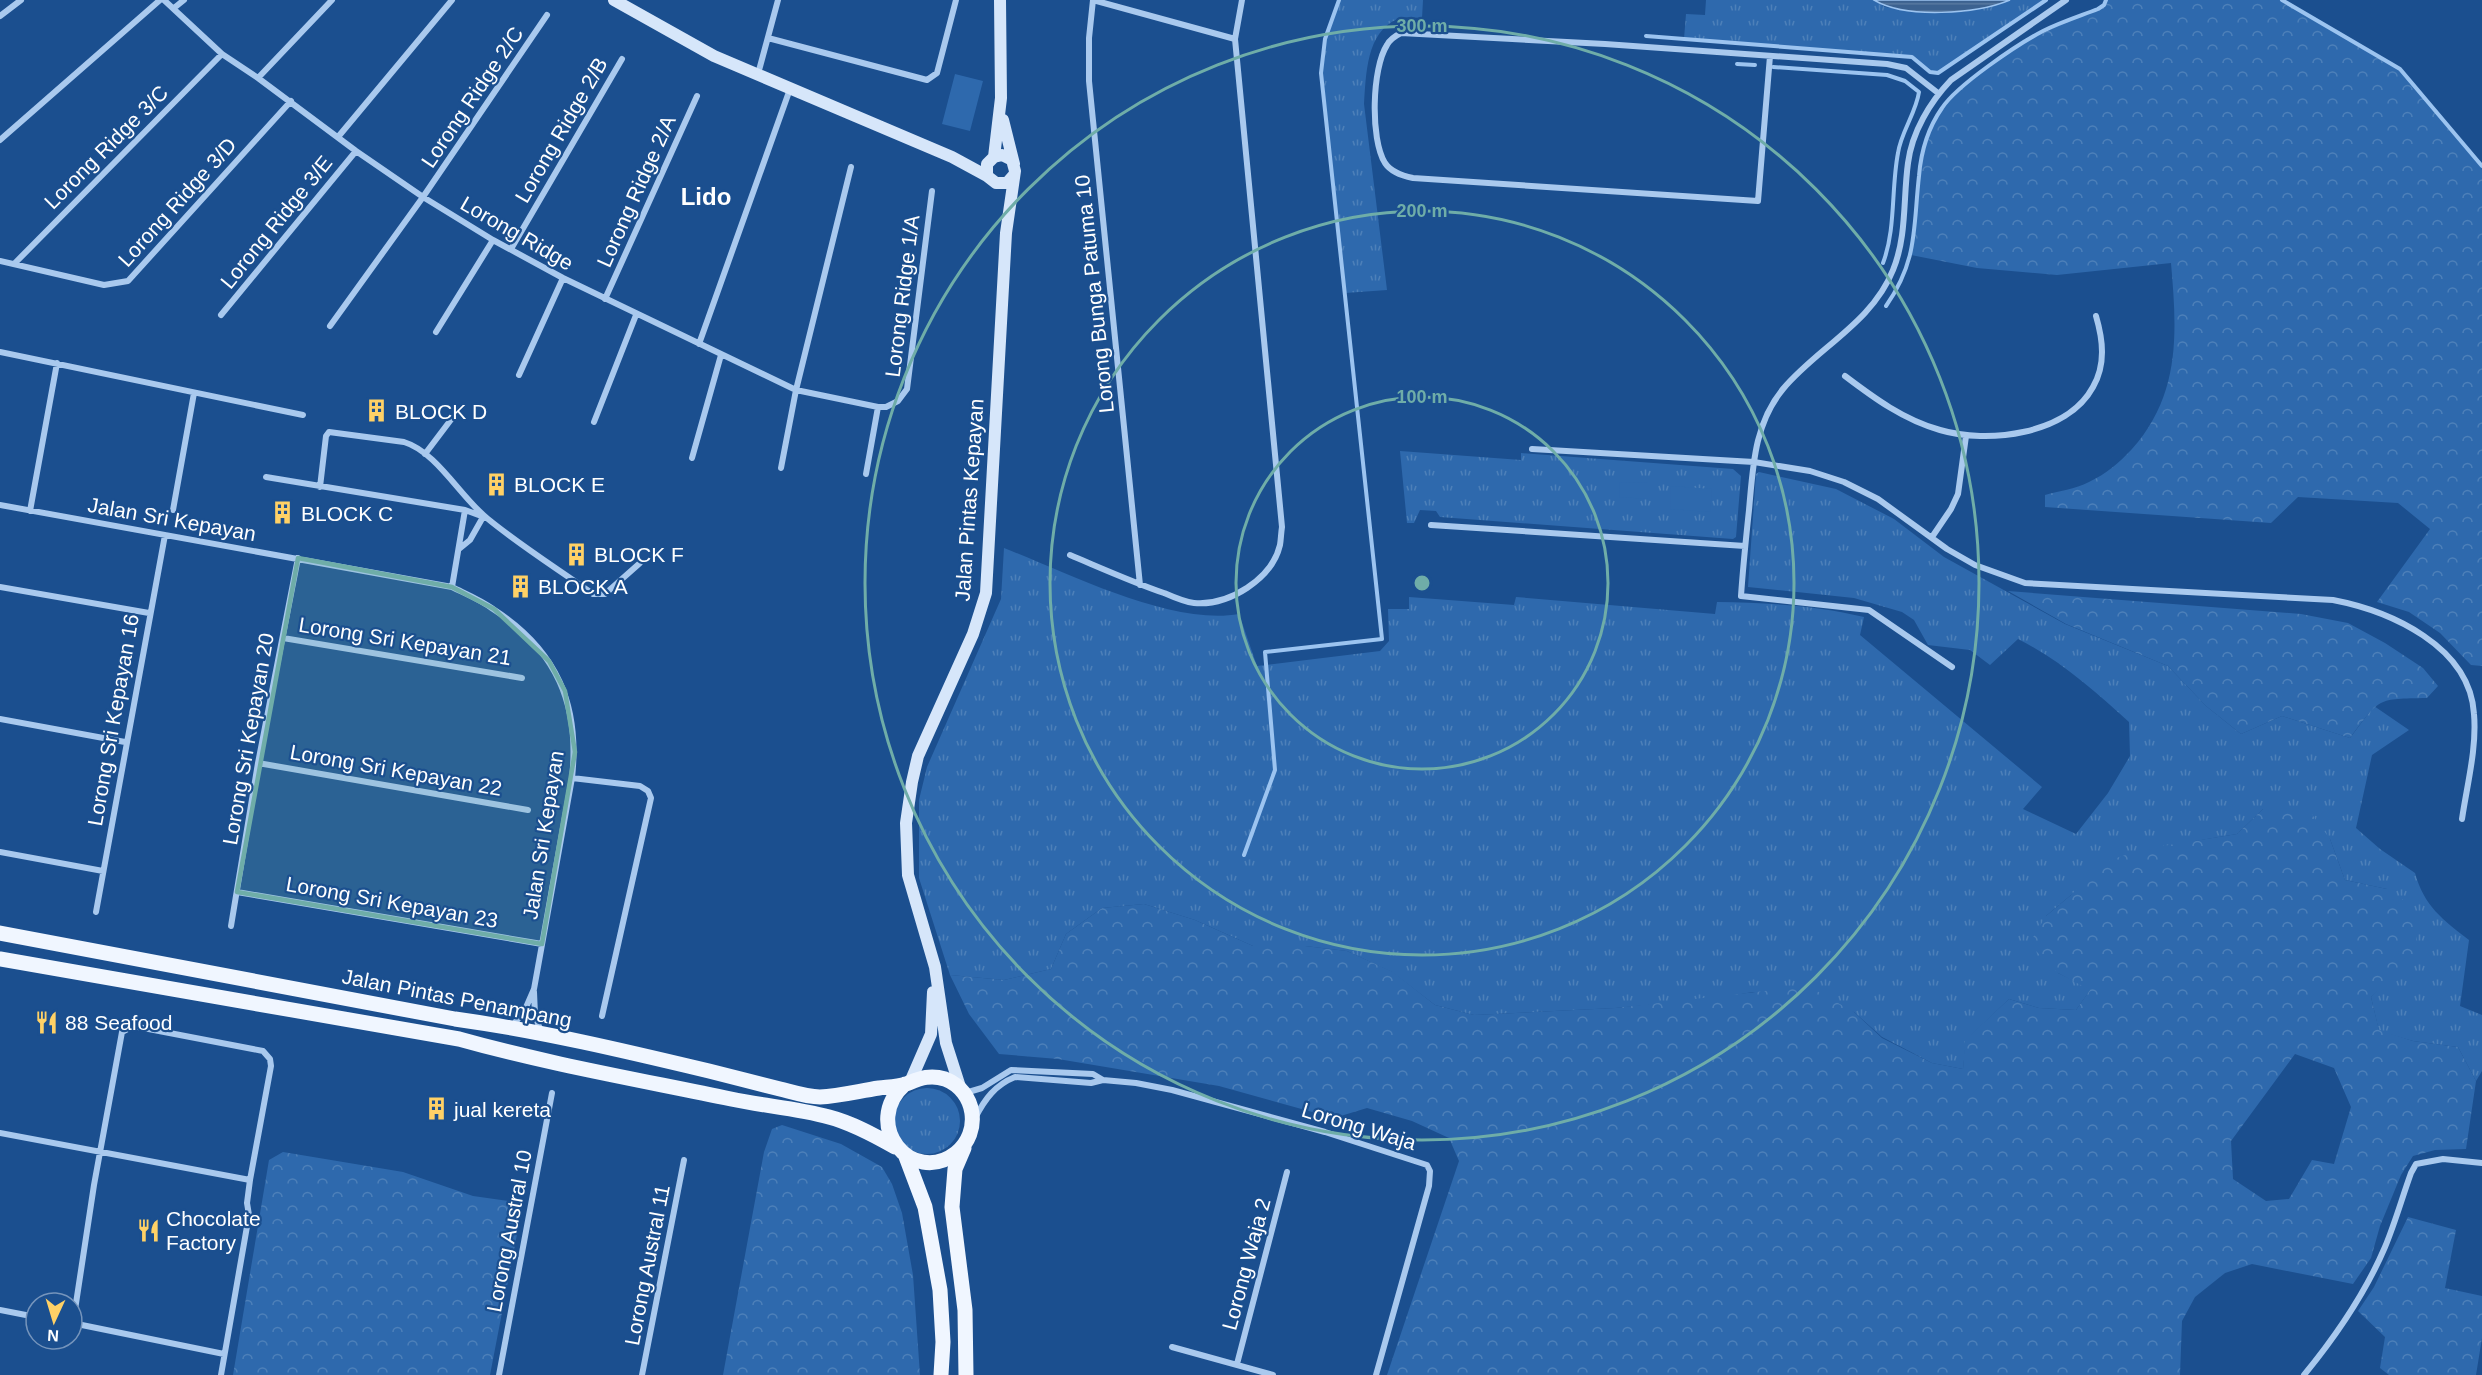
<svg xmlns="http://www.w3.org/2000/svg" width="2482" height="1375" viewBox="0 0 2482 1375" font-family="Arial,sans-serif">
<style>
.grass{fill:url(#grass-tufts)}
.forest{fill:url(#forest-crowns);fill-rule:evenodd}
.garden{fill:#2e69ad}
.water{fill:url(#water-rules);stroke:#9cc4f0;stroke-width:1.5}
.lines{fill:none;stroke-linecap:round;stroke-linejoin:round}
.stream{stroke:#9cc4f0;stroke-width:4}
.street{stroke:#a9c9ee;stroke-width:6}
.secondary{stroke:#d6e6fa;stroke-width:12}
.primary{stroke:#f0f6ff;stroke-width:15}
.marked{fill:#6fada8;fill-opacity:0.2;stroke:#6fada8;stroke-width:4.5;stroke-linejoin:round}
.ring{fill:none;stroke:#6fada8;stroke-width:3}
.labels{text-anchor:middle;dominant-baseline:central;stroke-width:4.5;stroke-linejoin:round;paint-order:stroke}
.street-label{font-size:21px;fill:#fff;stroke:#1b4f8f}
.poi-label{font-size:21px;fill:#fff;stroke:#1b4f8f;text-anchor:start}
.quarter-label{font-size:24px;font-weight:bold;fill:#fff;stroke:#1b4f8f}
.centre{fill:#6fada8;stroke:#1b4f8f;stroke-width:3}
.ring-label{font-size:18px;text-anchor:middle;font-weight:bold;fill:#6fada8;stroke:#1b4f8f;stroke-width:4.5;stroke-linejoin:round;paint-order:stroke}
</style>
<defs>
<pattern id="grass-tufts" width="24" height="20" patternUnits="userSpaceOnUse" patternTransform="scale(1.5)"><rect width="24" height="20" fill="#2e69ad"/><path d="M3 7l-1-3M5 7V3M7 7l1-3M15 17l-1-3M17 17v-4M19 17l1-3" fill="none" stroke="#4d80b9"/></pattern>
<pattern id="forest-crowns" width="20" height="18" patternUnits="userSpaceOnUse" patternTransform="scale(1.5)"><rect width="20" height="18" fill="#2e69ad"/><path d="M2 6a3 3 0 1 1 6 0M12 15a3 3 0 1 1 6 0" fill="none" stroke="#4d80b9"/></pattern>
<pattern id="water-rules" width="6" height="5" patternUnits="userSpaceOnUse" patternTransform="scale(1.5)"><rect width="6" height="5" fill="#3c6290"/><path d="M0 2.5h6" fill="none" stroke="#597aa1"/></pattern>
</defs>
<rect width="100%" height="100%" fill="#1b4f8f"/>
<path class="grass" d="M 1339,0 L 1423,0 L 1422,18 C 1414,18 1405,16 1398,19 C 1366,31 1366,76 1364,104 L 1387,290 L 1345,293 L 1321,73 L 1325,39 Z
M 1706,0 L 1874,0 L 1885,7 L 1905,10 L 1963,12 L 2010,0 L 2046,0 L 1938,73 L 1930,72 L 1912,57 L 1684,39 L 1686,14 L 1705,15 Z
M 1400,451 L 1521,460 L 1521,453 L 1733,469 L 1741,476 L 1736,537 L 1733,539 L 1440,517 L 1436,511 L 1420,510 L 1414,523 L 1407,523 Z
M 1759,472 L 1836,489 L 1894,519 L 1944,557 L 2065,624 L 2168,666 L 2206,706 L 2241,734 L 2282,716 L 2350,738 L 2374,706 L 2409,730 L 2372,755 L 2356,828 L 2380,849 L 2415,873 C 2424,906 2443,920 2469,940 L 2460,1006 L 2482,1015 L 2482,1071 L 2476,1081 L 2458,1047 L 2413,1041 L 2379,1031 L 2371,997 L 2391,976 L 2387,889 L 2345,880 L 2330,839 L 2263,809 L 2237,834 L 2195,841 L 2071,895 L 2046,916 L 2058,973 L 2091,989 L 2076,1010 L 2039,1008 L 2009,999 L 1966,1040 L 1963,1069 L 1932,1063 L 1882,1037 L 1854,1012 L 1753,992 L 1711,999 L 1615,1008 L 1474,1015 L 1435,1005 L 1392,972 L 1347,951 L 1305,946 L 1253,946 L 1195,920 L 1144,904 L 1102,908 L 1066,934 L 1051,969 L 1004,980 L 950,975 L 919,878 L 919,800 L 927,767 L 1001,599 L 1004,548 C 1068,573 1171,626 1239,614 L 1257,666 L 1380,651 L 1389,641 L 1388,609 L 1409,609 L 1409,597 L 1514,605 L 1516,597 L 1715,614 L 1717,602 C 1766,603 1816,605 1864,617 L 1860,635 L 2042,787 L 2023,809 L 2076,834 L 2108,793 L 2130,756 L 2129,722 C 2095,691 2060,660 2018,639 L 1990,665 L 1970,650 L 1928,645 L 1914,620 L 1902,612 L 1854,598 L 1748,587 L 1756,474 Z
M894 1121a33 33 0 1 1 66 0a33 33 0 1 1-66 0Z"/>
<path class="forest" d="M 2106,0 L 2282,0 L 2400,69 L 2482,166 L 2482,666 L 2471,665 L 2440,633 L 2409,612 L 2377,602 L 2430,529 L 2398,503 L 2298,497 L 2271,523 L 2045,507 L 2045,495 C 2059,491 2075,489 2089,482 C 2106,474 2119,463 2132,449 C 2181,394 2177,332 2171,263 L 2057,275 L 1977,268 L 1911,255 C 1917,222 1914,188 1922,155 C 1939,77 2031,36 2098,9 L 2104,5 Z
M 2008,591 L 2301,614 L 2348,623 L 2385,643 L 2423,668 L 2438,686 L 2427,698 C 2376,699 2381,697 2350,738 L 2282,716 L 2241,734 L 2206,706 L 2168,666 L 2066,624 Z
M 2263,809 L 2308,809 L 2330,839 L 2345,880 L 2387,889 L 2415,908 L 2417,955 L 2371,997 L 2379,1030 L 2413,1041 L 2458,1047 L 2476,1081 L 2466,1149 L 2435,1150 L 2413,1156 L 2401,1175 L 2380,1226 L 2371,1258 L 2353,1284 L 2252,1264 L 2225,1273 L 2195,1297 L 2182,1321 L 2180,1375 L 1387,1375 L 1459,1161 L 1449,1138 L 1412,1121 L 1367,1108 L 1334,1118 L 1219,1086 L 1058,1059 L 999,1054 L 969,1014 L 950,975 L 1004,980 L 1051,969 L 1066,934 L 1102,908 L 1144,904 L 1195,920 L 1253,946 L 1305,946 L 1347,951 L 1393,972 L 1435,1005 L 1474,1015 L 1615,1008 L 1808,986 L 1854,1012 L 1882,1038 L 1932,1063 L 1963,1069 L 1965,1040 L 2009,999 L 2039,1008 L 2076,1010 L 2090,990 L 2058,973 L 2029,944 L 2046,916 L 2071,895 L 2101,863 L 2144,849 L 2237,834 ZM 2295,1054 L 2334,1068 L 2351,1107 L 2334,1164 L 2312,1160 L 2289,1199 L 2266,1201 L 2233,1179 L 2231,1141 Z
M 782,1125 L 841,1144 L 882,1167 L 892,1184 L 902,1213 L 913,1275 L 920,1375 L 723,1375 L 764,1152 L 772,1129 Z
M 283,1152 L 403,1172 L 473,1196 L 523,1203 L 490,1375 L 233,1375 L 269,1160 Z
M 2408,1217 L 2456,1230 L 2445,1288 L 2482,1296 L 2482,1338 L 2476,1375 L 2389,1375 L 2380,1368 L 2385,1337 L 2358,1311 L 2374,1287 Z"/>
<path class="garden" d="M 955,74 L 983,81 L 970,131 L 942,124 Z
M 1620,482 L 1648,483 L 1648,499 L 1619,497 Z
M 1671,486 L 1712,489 L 1710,512 L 1670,509 Z"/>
<path class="water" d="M 1874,0 L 2010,0 C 1976,14 1906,19 1874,0 Z"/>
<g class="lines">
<path class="stream" d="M 2282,0 L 2400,69 L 2482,166
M 1646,36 L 1912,57 L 1930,72 L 1938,73 L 2046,0
M 1737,64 L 1755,65
M 1773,67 L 1887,75 L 1905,81 L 1919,92 C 1916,113 1901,132 1898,153 C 1891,189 1896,229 1883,263
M 1886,306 C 1918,260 1913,229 1919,176 C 1921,151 1928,128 1942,108 C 1957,85 2018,44 2043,31 C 2061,22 2080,16 2098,9 L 2104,5 L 2106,0
M 1244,855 L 1275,770 L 1265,652 L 1382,639 L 1321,73 L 1325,39 L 1339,0"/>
<path class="street" d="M 164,0 L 222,54 L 258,78 L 356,151 L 423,197 L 493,240 L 563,278 L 796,390 L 878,407 L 886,407 L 898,401 L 907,389 L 932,191
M 1093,0 L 1089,38 L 1089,81 L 1140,585
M 1093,0 L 1235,39
M 174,8 L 184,0
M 0,16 L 21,0
M 768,38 L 927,80 L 937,73 L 956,0
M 1770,56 L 1758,201 L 1413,178 C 1403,176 1391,172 1385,163 C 1370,139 1372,68 1387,45 C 1390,39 1395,36 1401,33 L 1605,44 L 1887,64 L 1906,68 L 1938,93
M 758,74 L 778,0
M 258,78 L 332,0
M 338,137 L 452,0
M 0,140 L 160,0
M 511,249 L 622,59
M 0,261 L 104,285 L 128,281 L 291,101
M 14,264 L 222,54
M 605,299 L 697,96
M 221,315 L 356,151
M 330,326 L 423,197 L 547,15
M 436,332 L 493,240
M 699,344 L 790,89
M 0,352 L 303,415
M 519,375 L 563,278
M 1845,376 C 1874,398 1904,420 1940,430 C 1987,444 2067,435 2093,387 C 2106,364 2103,340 2096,316
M 594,422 L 636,315
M 1532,449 L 1754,462 L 1810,471 L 1844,482 L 1878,499 L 1947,549 L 1975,565 L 2025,583 L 2333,600 C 2390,611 2470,646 2474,714 C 2477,748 2467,785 2462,819
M 425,454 L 456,413
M 692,458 L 721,355
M 781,468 L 796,390 L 851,167
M 866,474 L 878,407
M 266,477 L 465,510 L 484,517
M 320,487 L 326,436 L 329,432 L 404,442 C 437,452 461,498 488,519 C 521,546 558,569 593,594 L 605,594 L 640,563
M 0,505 L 452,587 C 466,594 481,600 493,609 C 557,650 580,705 572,778 L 534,989 L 524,1012 L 512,1026
M 173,510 L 194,393
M 30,511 L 57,363
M 1431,525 L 1745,546
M 1932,537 L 1951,509 L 1958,494 L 1966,436
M 459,549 L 470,540 L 483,517
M 1070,555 C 1101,568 1132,582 1164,593 C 1173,597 1184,602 1194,603 C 1229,606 1272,579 1280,545 C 1281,539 1281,533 1282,527 L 1235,39 L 1242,0
M 0,587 L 149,613
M 452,587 L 465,510
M 283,638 L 522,678
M 1952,667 L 1869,610 L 1741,596 C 1743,567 1746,538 1749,510 C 1753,467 1754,424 1783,389 C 1817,348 1872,323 1893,270 C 1907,236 1903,199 1908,163 C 1912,132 1930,102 1951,80 L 2066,0
M 0,719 L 125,742
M 258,763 L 528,810
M 572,778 L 640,786 L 648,791 L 651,798 L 602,1016
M 0,852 L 103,871
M 237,892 L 542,944
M 96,912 L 165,535
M 231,926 L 258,763 L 298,558
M 534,992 L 535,1015 L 541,1032
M 965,1093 L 982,1088 L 1011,1070 L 1093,1074 L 1103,1080
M 975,1118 C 985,1099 995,1085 1015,1077 L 1091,1083 L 1103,1080 L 1136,1083 L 1172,1090 L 1325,1132 L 1427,1165 L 1430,1171 L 1429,1186 L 1376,1375
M 0,1133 L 250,1180
M 0,1310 L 36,1317
M 72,1323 L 224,1354
M 73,1323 L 94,1185 L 122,1032 L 133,1026 L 263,1051 L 270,1059 L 271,1066 L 250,1180 L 247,1203 L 249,1215 L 221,1375
M 1172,1347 L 1273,1375
M 1237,1364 L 1287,1172
M 499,1375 L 552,1093
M 642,1375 L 684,1160
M 2304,1375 C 2336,1336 2365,1294 2385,1247 C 2395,1223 2402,1198 2411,1173 L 2416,1164 L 2443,1159 L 2482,1163"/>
<path class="secondary" d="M 614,0 L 714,56 L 952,157 L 987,176
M 1003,120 L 1014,164
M 994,157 L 1001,98 L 1000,0
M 911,1080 L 931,1034 L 933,992
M 961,1090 L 946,1043 L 935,967 L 908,875 L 906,823 L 912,782 L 918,756 L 973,634 L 986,593 L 1006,233 L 1015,171 L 1012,160 L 1002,155 L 994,157 L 987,164 L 987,176 L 996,183 L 1007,183 L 1014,175"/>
<path class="primary" d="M 0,933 L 455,1019 C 541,1031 625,1051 709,1071 C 733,1077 756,1083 780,1089 C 792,1092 807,1097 820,1097 C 839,1096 859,1091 879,1088 C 887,1087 898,1087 906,1084 C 919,1079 929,1074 945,1079 C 976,1091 982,1132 956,1153 C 912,1187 860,1124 905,1084
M 0,959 L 459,1039 C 548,1064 640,1080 731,1099 C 763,1106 797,1108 829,1117 C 852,1123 874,1135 895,1147
M 964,1148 L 955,1169 L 952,1207 L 965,1310 L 966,1375
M 905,1154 L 925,1207 L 940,1290 L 943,1342 L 941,1375"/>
</g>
<path class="marked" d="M 298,558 L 452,587 L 494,609 L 549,661 L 565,691 L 575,752 L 542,944 L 237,892 Z"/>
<g class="ring">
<circle cx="1422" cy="583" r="186"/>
<circle cx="1422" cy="583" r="372"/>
<circle cx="1422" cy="583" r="557"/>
</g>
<defs>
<symbol id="building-bare" viewBox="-9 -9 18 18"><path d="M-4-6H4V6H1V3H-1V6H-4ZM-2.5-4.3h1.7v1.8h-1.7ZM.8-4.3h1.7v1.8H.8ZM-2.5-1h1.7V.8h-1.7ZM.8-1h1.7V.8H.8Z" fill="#ffd166" stroke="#1b4f8f" stroke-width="2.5" paint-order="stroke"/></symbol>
<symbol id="restaurant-bare" viewBox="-9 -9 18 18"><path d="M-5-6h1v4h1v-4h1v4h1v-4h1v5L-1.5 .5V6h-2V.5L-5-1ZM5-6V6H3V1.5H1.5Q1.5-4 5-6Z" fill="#ffd166" stroke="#1b4f8f" stroke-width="2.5" paint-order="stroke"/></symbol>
</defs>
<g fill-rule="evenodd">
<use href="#building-bare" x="360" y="394" width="33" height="33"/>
<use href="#building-bare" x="480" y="468" width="33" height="33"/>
<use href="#building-bare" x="266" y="496" width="33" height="33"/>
<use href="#building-bare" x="560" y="538" width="33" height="33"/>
<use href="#building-bare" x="504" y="570" width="33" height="33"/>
<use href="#restaurant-bare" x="30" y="1006" width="33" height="33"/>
<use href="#building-bare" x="420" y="1092" width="33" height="33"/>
<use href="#restaurant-bare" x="132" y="1214" width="33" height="33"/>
</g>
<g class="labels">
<g class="street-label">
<text transform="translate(472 97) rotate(-56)">Lorong Ridge 2/C</text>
<text transform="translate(561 130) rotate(-60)">Lorong Ridge 2/B</text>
<text transform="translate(106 147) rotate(-45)">Lorong Ridge 3/C</text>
<text transform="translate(636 191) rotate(-66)">Lorong Ridge 2/A</text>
<text transform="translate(177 202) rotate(-48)">Lorong Ridge 3/D</text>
<text transform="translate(276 222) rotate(-51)">Lorong Ridge 3/E</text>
<text transform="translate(517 233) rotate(30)">Lorong Ridge</text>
<text transform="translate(1094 294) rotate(-96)">Lorong Bunga Patuma 10</text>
<text transform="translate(902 296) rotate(-83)">Lorong Ridge 1/A</text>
<text transform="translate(969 500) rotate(-86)">Jalan Pintas Kepayan</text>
<text transform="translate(172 519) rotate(10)">Jalan Sri Kepayan</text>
<text transform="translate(405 641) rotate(9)">Lorong Sri Kepayan 21</text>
<text transform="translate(113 720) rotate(-80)">Lorong Sri Kepayan 16</text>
<text transform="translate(248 739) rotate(-80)">Lorong Sri Kepayan 20</text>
<text transform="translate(396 770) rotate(10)">Lorong Sri Kepayan 22</text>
<text transform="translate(543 835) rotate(-81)">Jalan Sri Kepayan</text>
<text transform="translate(392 902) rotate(10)">Lorong Sri Kepayan 23</text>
<text transform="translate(457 998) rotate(11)">Jalan Pintas Penampang</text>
<text transform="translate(1359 1126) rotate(17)">Lorong Waja</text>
<text transform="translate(509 1231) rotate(-79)">Lorong Austral 10</text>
<text transform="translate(1246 1264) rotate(-75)">Lorong Waja 2</text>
<text transform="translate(647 1265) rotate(-79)">Lorong Austral 11</text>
</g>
<g class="poi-label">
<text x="395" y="411">BLOCK D</text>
<text x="514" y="484">BLOCK E</text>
<text x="301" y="513">BLOCK C</text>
<text x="594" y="554">BLOCK F</text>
<text x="538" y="586">BLOCK A</text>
<text x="65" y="1022">88 Seafood</text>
<text x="454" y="1109">jual kereta</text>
<text x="166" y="1218">Chocolate<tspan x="166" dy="24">Factory</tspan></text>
</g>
<g class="quarter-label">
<text x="706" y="196">Lido</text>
</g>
</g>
<circle cx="1422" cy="583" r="9" class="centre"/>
<g class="ring-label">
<text x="1422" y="32">300 m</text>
<text x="1422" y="217">200 m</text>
<text x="1422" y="403">100 m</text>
</g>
<g transform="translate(54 1321) rotate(184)"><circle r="28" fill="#1b4f8f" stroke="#7695bc" stroke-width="1.5"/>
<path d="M0-4.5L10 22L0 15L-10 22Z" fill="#ffd166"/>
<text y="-9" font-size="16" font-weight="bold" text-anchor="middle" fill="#ffffff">N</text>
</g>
</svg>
